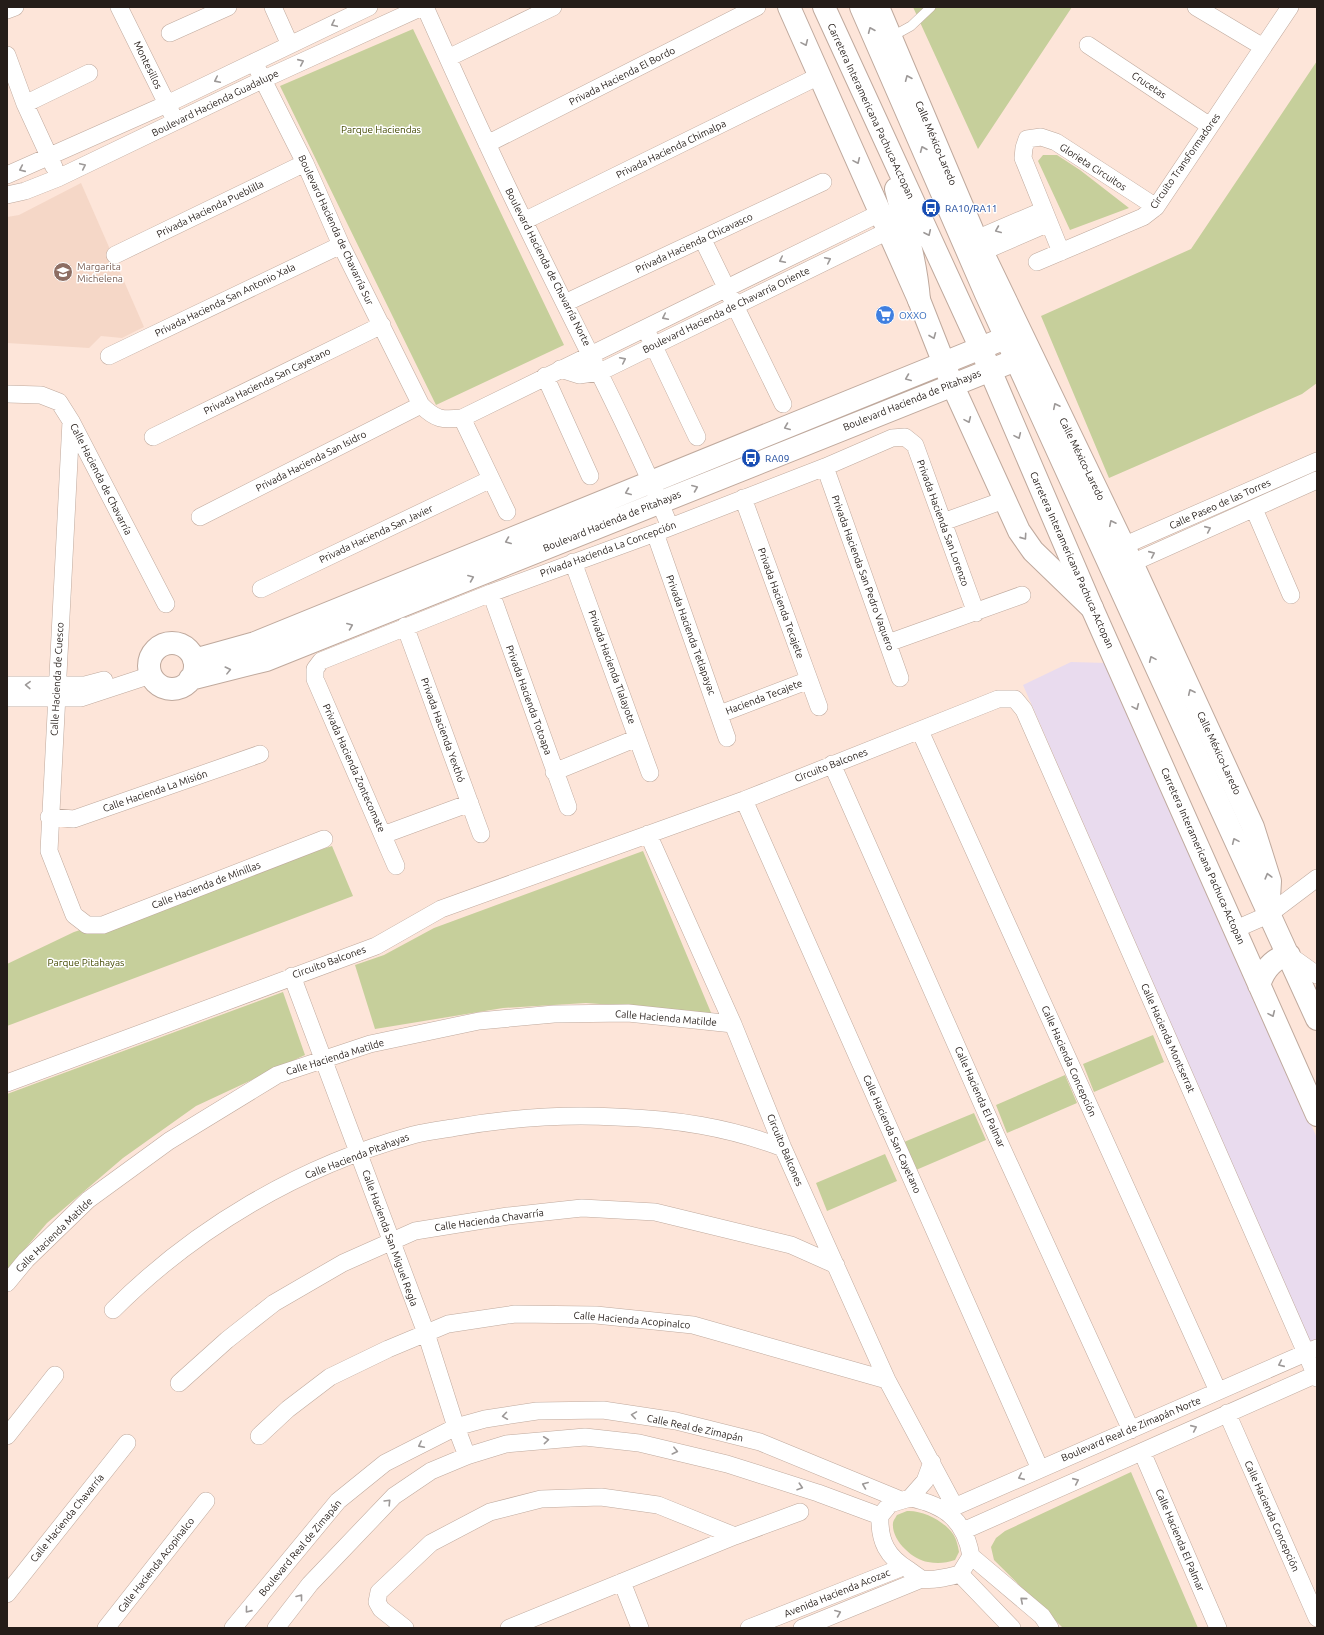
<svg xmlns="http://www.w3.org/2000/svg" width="1324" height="1635" viewBox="0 0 1324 1635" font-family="Ubuntu,sans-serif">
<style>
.commercial{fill:#e9dbee}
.built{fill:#f5d7c7}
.green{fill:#c6cf9b}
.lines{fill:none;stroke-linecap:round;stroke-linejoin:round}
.service-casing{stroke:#bfa99d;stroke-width:10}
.minor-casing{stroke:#bfa99d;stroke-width:18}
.tertiary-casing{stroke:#bfa99d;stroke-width:24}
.primary-casing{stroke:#bfa99d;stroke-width:24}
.service{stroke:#fff;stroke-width:9}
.minor{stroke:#fff;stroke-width:17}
.tertiary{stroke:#fff;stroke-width:22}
.primary{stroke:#fff;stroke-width:22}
.oneway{stroke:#9d9998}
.labels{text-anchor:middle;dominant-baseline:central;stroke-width:3;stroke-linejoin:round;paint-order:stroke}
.street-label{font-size:10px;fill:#251d19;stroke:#fff}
.park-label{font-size:10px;fill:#424900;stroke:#fff}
.transit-label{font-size:10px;fill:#164399;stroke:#fff;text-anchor:start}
.education-label{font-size:10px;fill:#785e54;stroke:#fff;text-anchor:start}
.shop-label{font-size:10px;fill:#366cbe;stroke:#fff;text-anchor:start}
</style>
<rect width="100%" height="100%" fill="#fde5d9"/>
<path class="commercial" d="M 1071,662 L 1107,663 L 1317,1138 L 1317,1340 L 1311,1344 L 1023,685 Z"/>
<path class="built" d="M 81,183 L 144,327 L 122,338 L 101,336 L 89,348 L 7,343 L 7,217 L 19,215 Z"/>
<path class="green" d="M 913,7 L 1072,7 L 978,149 Z
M 413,29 L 564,345 L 436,405 L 280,86 Z
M 1317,61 L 1317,383 L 1302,394 L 1109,478 L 1041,316 L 1191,249 Z
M 1043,155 L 1057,155 L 1080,170 L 1129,208 L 1070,230 L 1038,161 Z
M 332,846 L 353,896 L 7,1026 L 7,964 L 74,932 Z
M 643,851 L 712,1015 L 694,1011 L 586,1003 L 503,1008 L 375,1029 L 355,965 L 384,955 L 434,928 Z
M 283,992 L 305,1055 L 196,1106 L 123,1158 L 47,1223 L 7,1270 L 7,1094 Z
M 1153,1035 L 1164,1062 L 1094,1092 L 1083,1064 Z
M 1065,1075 L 1077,1103 L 1007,1133 L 996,1105 Z
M 974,1113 L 986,1140 L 916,1170 L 904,1142 Z
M 885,1154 L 897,1181 L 827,1211 L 816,1183 Z
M 1131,1472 L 1198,1628 L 1063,1628 L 994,1560 L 991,1547 L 996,1538 L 1005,1531 Z
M 907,1511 C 923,1510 944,1521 953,1534 C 956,1538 958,1546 959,1552 L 955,1560 C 946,1563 938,1564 928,1562 C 913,1560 891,1540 893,1523 C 893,1521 896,1517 897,1515 Z"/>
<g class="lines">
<defs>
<path id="service" d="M 891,37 L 911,26 L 931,7"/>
<path id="minor" d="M 119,7 L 172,114
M 273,7 L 290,45
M 425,7 C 457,79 489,150 524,221 C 573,323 627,422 670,527
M 1196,7 L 1263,47
M 7,10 L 15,7
M 170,33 L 228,7
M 1088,45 L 1210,126
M 7,55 L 25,104 L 54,167
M 448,58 L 553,7
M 254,62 L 305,163 L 341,245 L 421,405 C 436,420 442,420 462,418 L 880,213
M 25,104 L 89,73
M 487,144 L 757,7
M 7,175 L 167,104 L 369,7
M 7,195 L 25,191 L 58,178 L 262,80 L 422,7
M 524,221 L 819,76
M 976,239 L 1044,210
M 703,240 L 783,404
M 982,252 L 1049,223
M 1061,252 L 1023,158 L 1024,148 L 1027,139 L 1041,137 L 1056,142 L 1156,207
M 115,255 L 305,163
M 1037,262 L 1143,217 L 1156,207 L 1290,7
M 565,303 L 823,182
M 649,336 L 697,437
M 109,356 L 341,245
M 560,369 L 579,375 L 600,372 L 888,231
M 545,376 L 590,476
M 7,394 L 41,395 L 59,402 L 71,421 L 166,604
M 462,418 L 507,512
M 71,421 L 49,851 L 74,915 L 87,925 L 103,925 L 324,839
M 153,437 L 382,325
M 825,467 L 900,678
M 743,498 L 819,707
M 1254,509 L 1291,595
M 200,517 L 421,405
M 943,522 L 1004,500
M 655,533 L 727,738
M 1123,546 L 1317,461
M 573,562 L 650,773
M 1132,563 L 1317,480
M 261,589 L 491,479
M 491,593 L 568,807
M 405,626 L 481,834
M 888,643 L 1022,595
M 7,685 L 85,685 L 104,680
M 7,698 L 81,698 L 151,675
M 720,714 L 809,680
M 920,731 L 1218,1391
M 832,764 L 996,1135 L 1131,1430
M 554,772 L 637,738
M 744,800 L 1040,1469
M 49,817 L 74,819 L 260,754
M 648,834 L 733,1024 L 783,1148 L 887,1380 L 955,1507
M 383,835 L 470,803
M 396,866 L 315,679 L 315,669 L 321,661 L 491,593 L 655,533 L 825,467 L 892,438 L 905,437 L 915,445 L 976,613
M 1236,929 L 1268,915 L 1317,878
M 1289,955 L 1317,975
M 292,976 L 426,1333 L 456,1427 L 467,1456
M 7,1083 L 376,946 L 441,909 L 744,800 L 998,699 L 1015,699 L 1024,710 L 1317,1378
M 7,1283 L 26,1260 L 88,1200 L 169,1141 L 277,1075 L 370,1044 L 479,1021 L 554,1014 L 628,1013 L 733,1024
M 113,1310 C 195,1228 300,1166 413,1135 C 425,1132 439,1130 452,1128 C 507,1118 559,1114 616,1117 C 675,1119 728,1127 783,1148
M 179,1383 L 227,1340 L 274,1303 L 343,1263 L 415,1231 L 508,1216 L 582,1208 L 655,1212 L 791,1245 L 836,1265
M 1227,1413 L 1317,1618
M 7,1436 L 55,1375
M 259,1436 L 288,1409 L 330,1377 L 388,1349 L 448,1324 L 515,1314 L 596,1315 L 693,1325 L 887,1380
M 1142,1452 L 1218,1628
M 910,1498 C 945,1505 965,1520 971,1556 L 960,1574 C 948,1577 934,1581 922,1579 C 918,1577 913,1573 909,1570 C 887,1557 879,1541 880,1516 L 890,1504 Z
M 910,1498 L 925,1481 L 932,1462
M 945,1511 L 1317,1348
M 963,1531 L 1317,1374
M 971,1556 L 1042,1616 L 1050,1628
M 960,1574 L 1012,1628
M 622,1582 L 640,1628
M 7,1594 L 127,1443
M 106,1628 L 206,1501
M 233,1628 L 338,1501 L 385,1463 L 456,1427 L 485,1419 L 537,1411 L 603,1410 L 676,1421 L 760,1442 L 901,1500
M 276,1628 L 310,1584 L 394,1496 L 431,1471 L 467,1456 L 506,1444 L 585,1437 L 639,1443 L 727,1464 L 818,1493 L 880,1516
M 405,1628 L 381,1609 L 377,1602 L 379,1592 L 431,1543 L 490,1512 L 541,1499 L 601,1497 L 658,1505 L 735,1536
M 509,1628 L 735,1536 L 800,1512
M 749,1628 L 903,1567
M 802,1628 L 922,1579"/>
<path id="tertiary" d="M 789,7 L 919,300 L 952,384 L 1019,531 L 1033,551 L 1092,608
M 878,7 L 976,239 L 1132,563 L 1253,827 L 1270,881 L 1268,915
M149 666a23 23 0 1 1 46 0a23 23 0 1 1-46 0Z
M 194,660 L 255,643 L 1020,332
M 190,679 L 266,660 L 1031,354"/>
<path id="primary" d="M 824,7 L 981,349 L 1092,608 L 1317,1115
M 861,7 L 986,294 L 1317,1019
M 896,189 C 905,226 916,261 919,300
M 1259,985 C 1264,970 1273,958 1289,955"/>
</defs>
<use href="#service" class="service-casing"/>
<use href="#minor" class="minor-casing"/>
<use href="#tertiary" class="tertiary-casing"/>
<use href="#primary" class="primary-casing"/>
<use href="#service" class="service"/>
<use href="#minor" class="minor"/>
<use href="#tertiary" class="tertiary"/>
<use href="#primary" class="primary"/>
</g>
<defs><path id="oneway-chevron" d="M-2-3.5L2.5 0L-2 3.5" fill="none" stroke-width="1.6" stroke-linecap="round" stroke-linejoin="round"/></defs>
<g class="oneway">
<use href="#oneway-chevron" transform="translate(334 24) rotate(155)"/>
<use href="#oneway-chevron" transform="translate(871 30) rotate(-113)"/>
<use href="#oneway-chevron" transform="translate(805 43) rotate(66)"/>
<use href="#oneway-chevron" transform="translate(301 62) rotate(-24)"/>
<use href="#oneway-chevron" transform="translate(908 78) rotate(-113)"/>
<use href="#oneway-chevron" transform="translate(217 80) rotate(154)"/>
<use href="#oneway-chevron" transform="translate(923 149) rotate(-113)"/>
<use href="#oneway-chevron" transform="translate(857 161) rotate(66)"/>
<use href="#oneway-chevron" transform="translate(83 166) rotate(-25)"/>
<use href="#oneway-chevron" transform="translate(22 169) rotate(156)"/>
<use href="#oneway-chevron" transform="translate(998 230) rotate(157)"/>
<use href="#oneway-chevron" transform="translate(928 233) rotate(65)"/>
<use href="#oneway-chevron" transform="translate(782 260) rotate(154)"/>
<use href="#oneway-chevron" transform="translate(828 260) rotate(-26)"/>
<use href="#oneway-chevron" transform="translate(665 317) rotate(154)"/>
<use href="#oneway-chevron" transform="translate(933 336) rotate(68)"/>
<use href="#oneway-chevron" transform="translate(623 360) rotate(-26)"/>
<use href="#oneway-chevron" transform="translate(908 378) rotate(158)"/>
<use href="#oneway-chevron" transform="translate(1056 406) rotate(-116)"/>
<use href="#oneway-chevron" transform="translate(968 420) rotate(66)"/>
<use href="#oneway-chevron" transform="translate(787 427) rotate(158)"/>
<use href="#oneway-chevron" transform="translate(1018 436) rotate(66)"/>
<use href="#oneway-chevron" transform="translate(695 488) rotate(-22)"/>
<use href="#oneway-chevron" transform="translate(628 492) rotate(158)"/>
<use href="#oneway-chevron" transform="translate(1112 523) rotate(-116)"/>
<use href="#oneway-chevron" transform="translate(1208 529) rotate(-24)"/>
<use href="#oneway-chevron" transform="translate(1024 537) rotate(55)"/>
<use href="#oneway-chevron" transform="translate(508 541) rotate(158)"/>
<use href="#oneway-chevron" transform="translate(1152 554) rotate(-24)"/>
<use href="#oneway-chevron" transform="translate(471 578) rotate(-22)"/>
<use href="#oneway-chevron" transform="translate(350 626) rotate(-22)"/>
<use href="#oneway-chevron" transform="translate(1152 659) rotate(-114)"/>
<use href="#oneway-chevron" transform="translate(228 670) rotate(-14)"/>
<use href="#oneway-chevron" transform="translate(28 685) rotate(-178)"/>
<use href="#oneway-chevron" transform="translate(1191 692) rotate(-115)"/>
<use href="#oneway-chevron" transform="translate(1136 707) rotate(66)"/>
<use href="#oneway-chevron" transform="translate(1235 841) rotate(-114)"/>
<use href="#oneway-chevron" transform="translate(1268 876) rotate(-105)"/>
<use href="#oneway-chevron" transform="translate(1272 1014) rotate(66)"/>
<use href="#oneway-chevron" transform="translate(1281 1364) rotate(156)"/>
<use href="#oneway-chevron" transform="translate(634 1415) rotate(-171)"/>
<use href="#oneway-chevron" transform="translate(505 1416) rotate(172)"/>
<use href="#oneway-chevron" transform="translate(1194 1428) rotate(-24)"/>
<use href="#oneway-chevron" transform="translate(546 1440) rotate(-6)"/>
<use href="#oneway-chevron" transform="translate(421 1445) rotate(153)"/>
<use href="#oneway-chevron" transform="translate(675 1451) rotate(14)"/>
<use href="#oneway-chevron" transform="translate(1021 1477) rotate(156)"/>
<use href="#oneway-chevron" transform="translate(1076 1481) rotate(-24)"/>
<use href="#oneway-chevron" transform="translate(865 1485) rotate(-158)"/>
<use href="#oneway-chevron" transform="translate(800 1487) rotate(18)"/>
<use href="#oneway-chevron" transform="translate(388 1502) rotate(-46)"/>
<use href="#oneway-chevron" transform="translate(300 1597) rotate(-52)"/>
<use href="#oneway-chevron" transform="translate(1023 1600) rotate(-140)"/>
<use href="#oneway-chevron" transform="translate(248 1610) rotate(129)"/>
<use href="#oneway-chevron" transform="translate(838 1613) rotate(-22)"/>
</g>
<defs>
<symbol id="bus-disc" viewBox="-11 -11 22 22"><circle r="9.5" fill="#1a4fb4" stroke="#fff"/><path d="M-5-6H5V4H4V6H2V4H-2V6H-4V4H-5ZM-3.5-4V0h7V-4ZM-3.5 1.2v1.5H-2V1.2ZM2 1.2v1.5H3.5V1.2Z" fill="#fff"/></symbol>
<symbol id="school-disc" viewBox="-11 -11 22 22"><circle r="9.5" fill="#8d6e63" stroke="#fff"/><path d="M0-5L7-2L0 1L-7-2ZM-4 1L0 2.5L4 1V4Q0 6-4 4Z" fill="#fff"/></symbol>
<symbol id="supermarket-disc" viewBox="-11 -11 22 22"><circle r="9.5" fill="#3f7fe0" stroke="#fff"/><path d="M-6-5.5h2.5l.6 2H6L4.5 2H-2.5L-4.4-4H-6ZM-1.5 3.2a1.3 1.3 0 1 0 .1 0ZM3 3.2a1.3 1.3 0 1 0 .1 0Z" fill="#fff"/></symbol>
</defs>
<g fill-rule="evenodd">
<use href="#bus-disc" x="920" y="197" width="22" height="22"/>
<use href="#school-disc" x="52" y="261" width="22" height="22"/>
<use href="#supermarket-disc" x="874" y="304" width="22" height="22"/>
<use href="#bus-disc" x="740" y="447" width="22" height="22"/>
</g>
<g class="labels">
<g class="street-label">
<text transform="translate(148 65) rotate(64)">Montesillos</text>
<text transform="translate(622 76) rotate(-27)">Privada Hacienda El Bordo</text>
<text transform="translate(1149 85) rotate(34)">Crucetas</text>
<text transform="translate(215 103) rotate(-26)">Boulevard Hacienda Guadalupe</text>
<text transform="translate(871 111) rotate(65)">Carretera Interamericana Pachuca-Actopan</text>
<text transform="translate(936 143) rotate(67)">Calle México-Laredo</text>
<text transform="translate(671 149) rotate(-26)">Privada Hacienda Chimalpa</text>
<text transform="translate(1185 161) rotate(-55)">Circuito Transformadores</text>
<text transform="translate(1093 167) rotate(33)">Glorieta Circuitos</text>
<text transform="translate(210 209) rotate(-26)">Privada Hacienda Pueblilla</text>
<text transform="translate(336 230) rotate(65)">Boulevard Hacienda de Chavarría Sur</text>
<text transform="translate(694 243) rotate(-25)">Privada Hacienda Chicavasco</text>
<text transform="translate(548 267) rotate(63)">Boulevard Hacienda de Chavarría Norte</text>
<text transform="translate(225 300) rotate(-26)">Privada Hacienda San Antonio Xala</text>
<text transform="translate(726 310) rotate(-26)">Boulevard Hacienda de Chavarría Oriente</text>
<text transform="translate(267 381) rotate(-26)">Privada Hacienda San Cayetano</text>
<text transform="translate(912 400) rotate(-22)">Boulevard Hacienda de Pitahayas</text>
<text transform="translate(1082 459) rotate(64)">Calle México-Laredo</text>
<text transform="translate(311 461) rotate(-27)">Privada Hacienda San Isidro</text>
<text transform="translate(101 479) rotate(63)">Calle Hacienda de Chavarría</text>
<text transform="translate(1220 504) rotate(-24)">Calle Paseo de las Torres</text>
<text transform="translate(612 521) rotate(-22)">Boulevard Hacienda de Pitahayas</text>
<text transform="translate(943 523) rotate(70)">Privada Hacienda San Lorenzo</text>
<text transform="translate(376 534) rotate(-25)">Privada Hacienda San Javier</text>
<text transform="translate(608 549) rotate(-20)">Privada Hacienda La Concepción</text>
<text transform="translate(1072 560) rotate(66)">Carretera Interamericana Pachuca-Actopan</text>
<text transform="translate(863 573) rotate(70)">Privada Hacienda San Pedro Vaquero</text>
<text transform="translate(781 603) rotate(70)">Privada Hacienda Tecajete</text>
<text transform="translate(691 635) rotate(70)">Privada Hacienda Tetlapayac</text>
<text transform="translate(612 667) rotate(70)">Privada Hacienda Tlalayote</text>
<text transform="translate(57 679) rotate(-87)">Calle Hacienda de Cuesco</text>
<text transform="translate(764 697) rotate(-21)">Hacienda Tecajete</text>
<text transform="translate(529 700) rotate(70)">Privada Hacienda Totoapa</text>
<text transform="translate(443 730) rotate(70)">Privada Hacienda Yexthó</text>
<text transform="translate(1219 753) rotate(65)">Calle México-Laredo</text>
<text transform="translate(831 765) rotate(-21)">Circuito Balcones</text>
<text transform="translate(354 768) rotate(66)">Privada Hacienda Zontecomate</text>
<text transform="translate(155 791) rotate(-19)">Calle Hacienda La Misión</text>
<text transform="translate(1203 856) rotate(66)">Carretera Interamericana Pachuca-Actopan</text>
<text transform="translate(206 885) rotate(-21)">Calle Hacienda de Minillas</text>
<text transform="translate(329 962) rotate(-20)">Circuito Balcones</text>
<text transform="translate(666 1018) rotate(5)">Calle Hacienda Matilde</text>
<text transform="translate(1168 1038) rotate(66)">Calle Hacienda Montserrat</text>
<text transform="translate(335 1057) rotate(-17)">Calle Hacienda Matilde</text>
<text transform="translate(1069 1061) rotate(66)">Calle Hacienda Concepción</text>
<text transform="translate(980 1097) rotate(66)">Calle Hacienda El Palmar</text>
<text transform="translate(892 1134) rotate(66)">Calle Hacienda San Cayetano</text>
<text transform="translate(785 1150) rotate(67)">Circuito Balcones</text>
<text transform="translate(357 1156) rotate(-21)">Calle Hacienda Pitahayas</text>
<text transform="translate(489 1220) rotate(-8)">Calle Hacienda Chavarría</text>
<text transform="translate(54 1235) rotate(-44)">Calle Hacienda Matilde</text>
<text transform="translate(390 1238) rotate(70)">Calle Hacienda San Miguel Regla</text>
<text transform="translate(632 1320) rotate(5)">Calle Hacienda Acopinalco</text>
<text transform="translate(695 1428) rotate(12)">Calle Real de Zimapán</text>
<text transform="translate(1131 1429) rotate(-23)">Boulevard Real de Zimapán Norte</text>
<text transform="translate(1272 1516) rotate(66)">Calle Hacienda Concepción</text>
<text transform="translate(67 1518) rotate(-51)">Calle Hacienda Chavarría</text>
<text transform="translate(1180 1540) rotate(67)">Calle Hacienda El Palmar</text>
<text transform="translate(300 1548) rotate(-50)">Boulevard Real de Zimapán</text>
<text transform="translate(156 1565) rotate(-52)">Calle Hacienda Acopinalco</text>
<text transform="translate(837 1593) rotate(-22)">Avenida Hacienda Acozac</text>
</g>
<g class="park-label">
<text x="381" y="129">Parque Haciendas</text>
<text x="86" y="962">Parque Pitahayas</text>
</g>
<g class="transit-label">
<text x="945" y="208">RA10/RA11</text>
<text x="765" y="458">RA09</text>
</g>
<g class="education-label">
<text x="77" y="266">Margarita<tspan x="77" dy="12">Michelena</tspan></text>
</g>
<g class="shop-label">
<text x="899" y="315">OXXO</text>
</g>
</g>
<rect width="1324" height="1635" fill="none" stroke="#251d19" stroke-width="16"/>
</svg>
